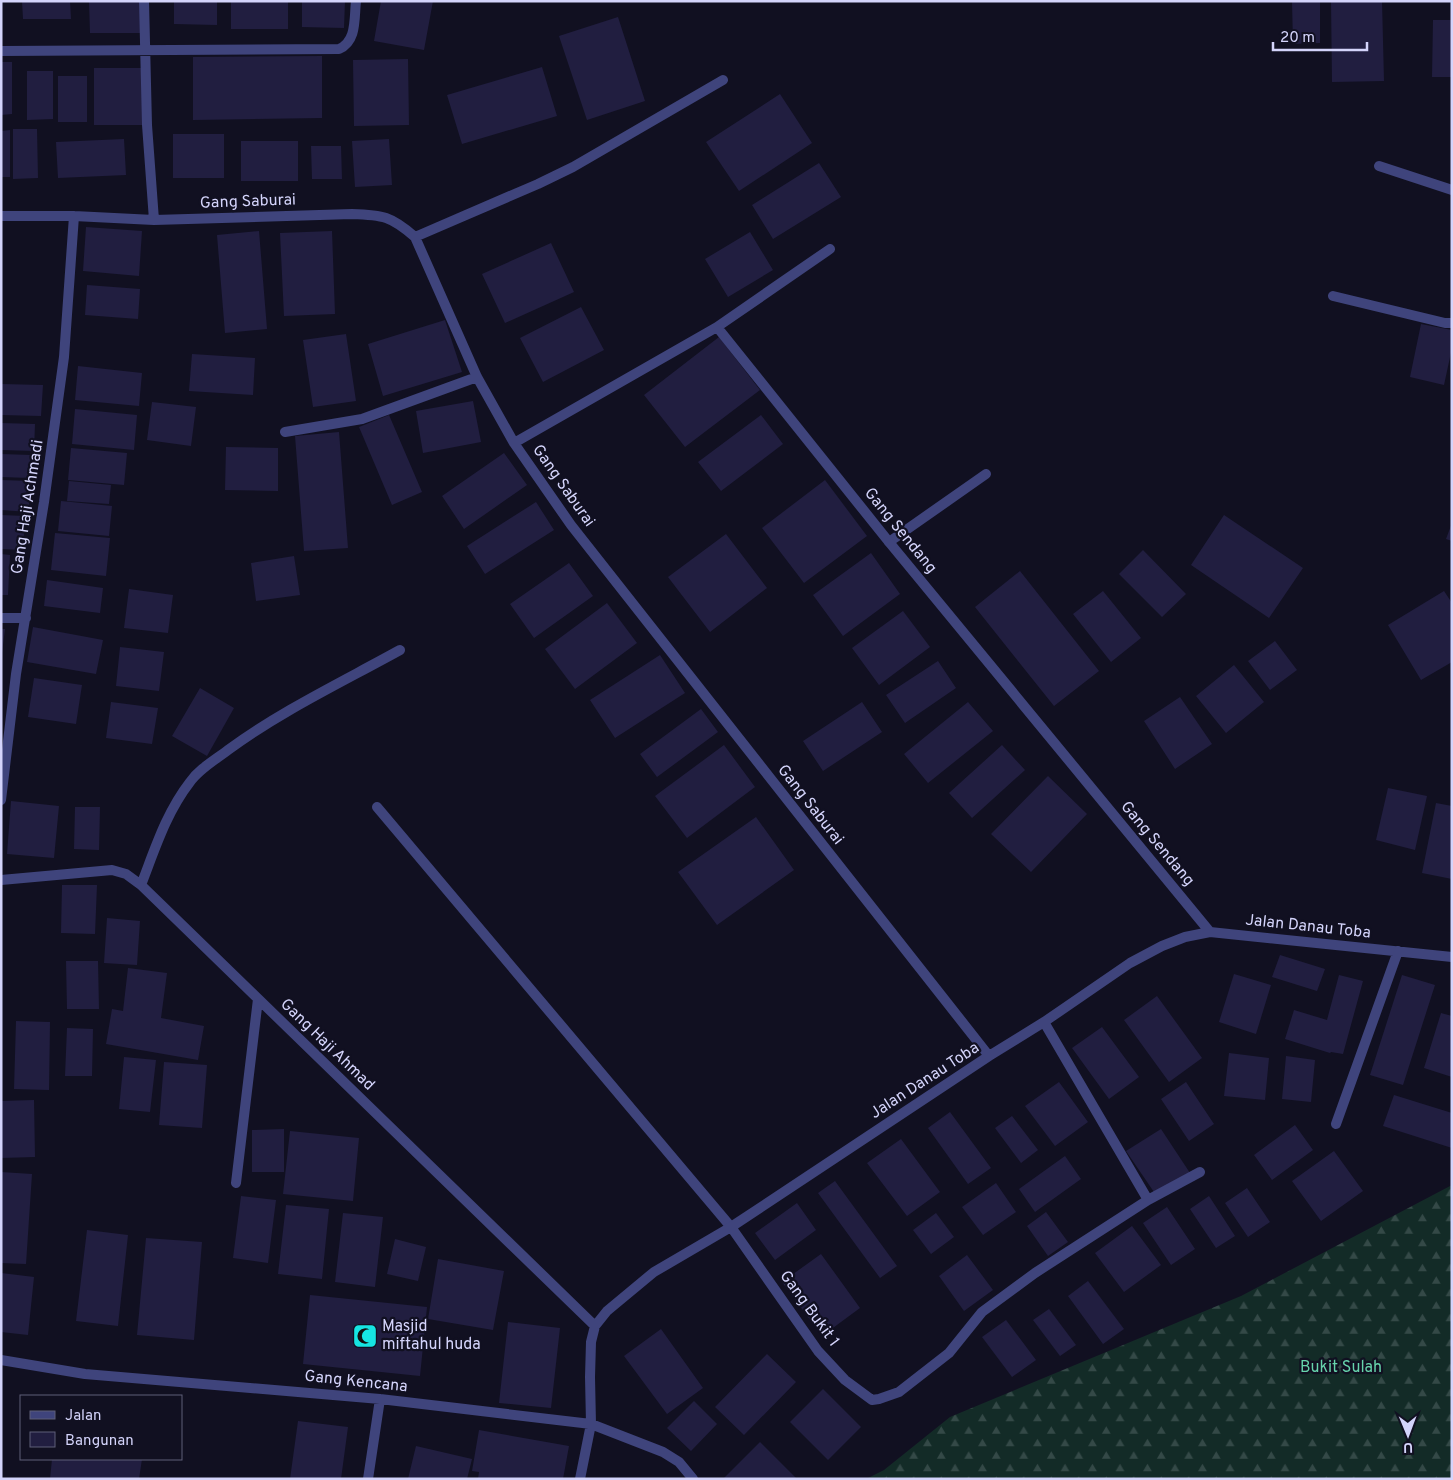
<svg xmlns="http://www.w3.org/2000/svg" width="1453" height="1480" viewBox="0 0 1453 1480" font-family="Overpass,sans-serif">
<style>
.forest{fill:url(#forest-firs)}
.building{fill:#211e40}
.lines{fill:none;stroke-linecap:round;stroke-linejoin:round}
.service{stroke:#3f447c;stroke-width:10}
.minor{stroke:#3f447c;stroke-width:10}
.labels{text-anchor:middle;dominant-baseline:central;stroke-width:4.5;stroke-linejoin:round;paint-order:stroke}
.street-label{font-size:16px;fill:#d4d4fb;stroke:#111021}
.poi-label{font-size:16px;fill:#d4d4fb;stroke:#111021;text-anchor:start}
.park-label{font-size:16px;fill:#67d4ac;stroke:#111021}
</style>
<defs>
<pattern id="forest-firs" width="22" height="20" patternUnits="userSpaceOnUse" patternTransform="scale(1.25)"><rect width="22" height="20" fill="#132b27"/><path d="M5 1l3.5 6h-7zM16 11l3.5 6h-7z" fill="#344947"/></pattern>
</defs>
<rect width="100%" height="100%" fill="#111021"/>
<path class="forest" d="M 1452,1185 L 1452,1479 L 866,1479 L 884,1470 L 950,1417 L 1241,1296 Z"/>
<path class="building" d="M 22,1 L 70,1 L 71,19 L 23,19 Z
M 89,1 L 140,1 L 140,33 L 90,33 Z
M 174,1 L 217,1 L 217,25 L 174,24 Z
M 231,1 L 288,1 L 288,29 L 231,29 Z
M 302,1 L 345,1 L 344,28 L 302,27 Z
M 381,1 L 433,1 L 424,50 L 374,41 Z
M 1292,1 L 1320,1 L 1320,43 L 1293,44 Z
M 1331,1 L 1382,1 L 1384,81 L 1332,82 Z
M 618,17 L 645,101 L 587,120 L 559,36 Z
M 1433,20 L 1452,20 L 1452,77 L 1432,77 Z
M 322,56 L 322,118 L 193,120 L 193,57 Z
M 408,59 L 409,125 L 354,126 L 353,60 Z
M 1,62 L 12,62 L 12,114 L 1,115 Z
M 542,67 L 557,116 L 462,144 L 447,95 Z
M 94,68 L 142,68 L 142,125 L 94,125 Z
M 27,71 L 53,71 L 53,119 L 27,120 Z
M 58,76 L 87,76 L 87,122 L 58,122 Z
M 780,94 L 812,143 L 739,191 L 706,142 Z
M 13,129 L 37,129 L 38,178 L 13,179 Z
M 10,130 L 10,177 L 1,177 L 1,131 Z
M 173,134 L 224,134 L 224,178 L 173,178 Z
M 124,139 L 126,175 L 58,178 L 56,142 Z
M 389,139 L 392,185 L 355,187 L 352,141 Z
M 241,141 L 298,141 L 298,181 L 241,181 Z
M 311,146 L 341,146 L 342,179 L 312,179 Z
M 819,163 L 841,197 L 773,239 L 752,205 Z
M 86,227 L 142,231 L 139,276 L 83,271 Z
M 259,231 L 267,329 L 225,333 L 217,235 Z
M 332,231 L 335,314 L 284,316 L 280,233 Z
M 750,232 L 773,270 L 728,297 L 705,259 Z
M 551,243 L 574,292 L 505,323 L 482,274 Z
M 87,285 L 140,289 L 138,319 L 85,315 Z
M 581,307 L 604,350 L 543,382 L 520,338 Z
M 445,320 L 462,372 L 383,396 L 368,344 Z
M 1421,324 L 1452,330 L 1452,348 L 1444,385 L 1410,377 Z
M 346,334 L 356,401 L 313,407 L 303,340 Z
M 719,337 L 760,390 L 685,447 L 644,395 Z
M 192,354 L 255,358 L 253,395 L 189,391 Z
M 78,366 L 142,373 L 139,406 L 75,400 Z
M 1,384 L 43,385 L 41,416 L 1,415 Z
M 473,401 L 481,442 L 423,453 L 416,411 Z
M 152,402 L 196,407 L 191,446 L 147,440 Z
M 75,409 L 137,415 L 134,450 L 72,444 Z
M 389,415 L 422,492 L 392,505 L 359,427 Z
M 761,415 L 783,444 L 721,491 L 698,462 Z
M 1,423 L 35,424 L 34,451 L 1,450 Z
M 339,432 L 348,548 L 304,551 L 295,436 Z
M 226,447 L 278,448 L 278,491 L 225,490 Z
M 71,448 L 127,453 L 124,485 L 68,480 Z
M 504,453 L 527,485 L 464,529 L 442,496 Z
M 1,454 L 31,455 L 30,478 L 1,477 Z
M 1,480 L 30,481 L 29,512 L 1,510 Z
M 825,480 L 867,536 L 804,583 L 762,528 Z
M 69,481 L 111,485 L 109,504 L 67,501 Z
M 61,501 L 112,506 L 109,536 L 58,531 Z
M 536,502 L 554,530 L 485,574 L 467,546 Z
M 1,515 L 25,516 L 23,550 L 1,549 Z
M 1224,515 L 1303,568 L 1269,618 L 1191,565 Z
M 1452,523 L 1452,541 L 1446,539 Z
M 55,533 L 110,538 L 106,576 L 51,570 Z
M 726,534 L 767,588 L 710,632 L 668,577 Z
M 1143,550 L 1186,594 L 1162,617 L 1119,574 Z
M 871,553 L 900,594 L 843,636 L 813,595 Z
M 1,554 L 10,555 L 8,595 L 1,595 Z
M 294,556 L 300,595 L 256,601 L 251,563 Z
M 569,563 L 593,596 L 534,638 L 510,604 Z
M 1020,571 L 1099,671 L 1054,706 L 975,607 Z
M 47,580 L 103,588 L 100,613 L 44,606 Z
M 129,589 L 173,595 L 168,633 L 124,628 Z
M 1103,591 L 1141,638 L 1111,662 L 1073,614 Z
M 1444,591 L 1452,603 L 1452,662 L 1421,680 L 1388,625 Z
M 607,603 L 637,643 L 575,689 L 545,649 Z
M 903,611 L 930,647 L 879,685 L 852,648 Z
M 33,627 L 103,640 L 96,674 L 27,662 Z
M 1,629 L 5,629 L 2,653 L 1,653 Z
M 1275,641 L 1297,670 L 1270,690 L 1248,661 Z
M 120,647 L 164,652 L 159,691 L 116,686 Z
M 660,655 L 685,693 L 615,738 L 590,700 Z
M 938,661 L 956,688 L 905,723 L 886,695 Z
M 1234,665 L 1264,702 L 1226,733 L 1196,696 Z
M 34,678 L 82,685 L 76,724 L 28,717 Z
M 200,688 L 234,708 L 207,756 L 172,736 Z
M 1180,697 L 1212,744 L 1175,769 L 1144,721 Z
M 111,702 L 158,708 L 152,744 L 106,738 Z
M 862,702 L 882,732 L 823,771 L 803,741 Z
M 968,702 L 993,731 L 928,783 L 904,754 Z
M 701,709 L 718,732 L 657,777 L 640,754 Z
M 724,745 L 755,787 L 687,838 L 655,796 Z
M 1002,745 L 1025,770 L 972,818 L 949,793 Z
M 1048,776 L 1087,814 L 1031,872 L 991,834 Z
M 1388,788 L 1427,796 L 1415,850 L 1376,840 Z
M 11,801 L 59,806 L 54,858 L 7,854 Z
M 1436,803 L 1452,806 L 1452,879 L 1422,873 Z
M 75,807 L 100,807 L 99,850 L 74,849 Z
M 756,817 L 794,870 L 717,925 L 678,872 Z
M 62,885 L 97,885 L 95,934 L 61,933 Z
M 107,918 L 140,921 L 137,965 L 104,963 Z
M 1280,955 L 1325,969 L 1317,991 L 1272,977 Z
M 66,961 L 98,961 L 99,1009 L 67,1009 Z
M 128,968 L 167,973 L 161,1018 L 204,1026 L 198,1060 L 106,1044 L 112,1009 L 123,1011 Z
M 1234,974 L 1271,985 L 1256,1034 L 1219,1022 Z
M 1339,975 L 1363,981 L 1343,1054 L 1331,1052 L 1330,1053 L 1285,1039 L 1294,1010 L 1327,1020 Z
M 1402,975 L 1435,985 L 1403,1085 L 1370,1075 Z
M 1157,996 L 1202,1058 L 1169,1082 L 1124,1020 Z
M 1441,1013 L 1452,1016 L 1452,1077 L 1424,1068 Z
M 16,1021 L 50,1022 L 49,1090 L 14,1089 Z
M 1102,1027 L 1139,1077 L 1109,1099 L 1072,1048 Z
M 67,1028 L 93,1029 L 92,1076 L 65,1076 Z
M 1229,1053 L 1269,1058 L 1265,1100 L 1224,1096 Z
M 1286,1056 L 1315,1060 L 1311,1102 L 1282,1099 Z
M 124,1057 L 156,1060 L 150,1112 L 119,1109 Z
M 164,1062 L 207,1065 L 202,1128 L 159,1125 Z
M 1059,1082 L 1088,1122 L 1055,1146 L 1025,1106 Z
M 1186,1082 L 1214,1124 L 1189,1141 L 1161,1099 Z
M 1394,1095 L 1452,1113 L 1452,1148 L 1383,1126 Z
M 34,1100 L 35,1157 L 1,1158 L 1,1101 Z
M 950,1112 L 991,1168 L 968,1184 L 928,1128 Z
M 1012,1116 L 1038,1150 L 1021,1163 L 995,1128 Z
M 1295,1125 L 1313,1150 L 1272,1180 L 1254,1155 Z
M 284,1129 L 284,1172 L 252,1172 L 252,1130 Z
M 1161,1129 L 1190,1173 L 1156,1195 L 1126,1151 Z
M 290,1131 L 359,1138 L 353,1201 L 283,1194 Z
M 901,1139 L 940,1192 L 907,1216 L 867,1163 Z
M 1334,1151 L 1363,1191 L 1321,1221 L 1292,1181 Z
M 1065,1156 L 1081,1179 L 1035,1212 L 1019,1189 Z
M 1,1172 L 32,1174 L 26,1264 L 1,1263 Z
M 835,1181 L 897,1266 L 880,1278 L 818,1193 Z
M 996,1183 L 1016,1212 L 983,1235 L 962,1207 Z
M 1247,1188 L 1270,1222 L 1248,1237 L 1225,1203 Z
M 241,1196 L 276,1200 L 268,1263 L 233,1258 Z
M 1209,1196 L 1235,1236 L 1216,1248 L 1190,1209 Z
M 797,1203 L 816,1230 L 775,1260 L 755,1233 Z
M 286,1205 L 329,1209 L 322,1279 L 278,1274 Z
M 1167,1207 L 1195,1249 L 1171,1265 L 1143,1223 Z
M 1046,1212 L 1068,1242 L 1048,1256 L 1027,1226 Z
M 343,1213 L 383,1217 L 375,1287 L 335,1282 Z
M 936,1213 L 954,1237 L 931,1254 L 913,1230 Z
M 1132,1226 L 1161,1265 L 1124,1292 L 1095,1253 Z
M 87,1230 L 128,1235 L 118,1326 L 76,1321 Z
M 146,1238 L 202,1242 L 194,1340 L 137,1335 Z
M 395,1239 L 426,1247 L 418,1281 L 387,1274 Z
M 821,1254 L 860,1308 L 822,1336 L 782,1282 Z
M 967,1255 L 993,1290 L 964,1311 L 939,1276 Z
M 438,1259 L 504,1271 L 493,1330 L 428,1319 Z
M 1,1273 L 34,1277 L 28,1335 L 1,1332 Z
M 1088,1281 L 1124,1329 L 1103,1344 L 1068,1296 Z
M 310,1295 L 427,1307 L 420,1376 L 303,1364 Z
M 1049,1309 L 1076,1345 L 1060,1356 L 1033,1320 Z
M 1006,1320 L 1036,1360 L 1012,1377 L 982,1337 Z
M 508,1322 L 560,1328 L 551,1408 L 499,1403 Z
M 661,1329 L 703,1388 L 667,1414 L 624,1356 Z
M 767,1354 L 796,1382 L 744,1435 L 715,1407 Z
M 823,1389 L 861,1427 L 828,1460 L 790,1422 Z
M 694,1401 L 717,1424 L 691,1451 L 667,1428 Z
M 298,1421 L 348,1427 L 341,1479 L 290,1479 Z
M 479,1430 L 569,1446 L 563,1479 L 478,1479 L 479,1472 L 472,1471 Z
M 760,1442 L 797,1479 L 723,1479 Z
M 416,1446 L 472,1459 L 467,1479 L 408,1479 Z
M 52,1459 L 142,1459 L 139,1479 L 50,1479 Z"/>
<g class="lines">
<path class="service" d="M 889,542 L 986,474
M 377,807 L 731,1227"/>
<path class="minor" d="M 144,1 L 147,125 L 154,220
M 1,51 L 339,49 C 357,41 354,19 356,1
M 1379,166 L 1452,190
M 1,216 L 74,216 L 154,220 L 352,214 C 383,215 391,216 415,237 L 477,377 L 514,443 L 571,525 L 989,1056
M 415,237 L 538,184 L 573,167 L 723,80
M 1333,296 L 1445,323 L 1452,323
M 717,327 L 830,249
M 285,432 L 362,419 L 477,377
M 514,443 L 717,327 L 889,542 L 1210,932
M 1,618 L 26,618
M 1,800 L 16,674 L 44,502 L 64,357 L 74,216
M 1,880 L 112,870 L 126,874 L 141,885 L 595,1326
M 141,885 C 155,849 166,813 190,782 C 199,769 215,760 228,750 C 281,711 342,682 400,650
M 1044,1022 L 1148,1200 L 1200,1172
M 1336,1124 L 1398,951
M 236,1183 L 258,999
M 731,1227 L 818,1351 L 845,1380 L 872,1400 L 879,1399 L 899,1392 L 949,1353 L 982,1312 L 1035,1273 L 1148,1200
M 1,1360 L 85,1374 L 380,1399 L 591,1424 L 663,1452 L 679,1462 L 693,1479
M 368,1479 L 380,1399
M 580,1479 L 591,1424 L 590,1377 L 591,1342 L 595,1326 L 607,1311 L 654,1272 L 731,1227 L 989,1056 L 1044,1022 L 1130,963 L 1162,946 L 1185,937 L 1210,932 L 1452,957"/>
</g>
<defs>
<symbol id="mosque-square" viewBox="-11 -11 22 22"><rect x="-9" y="-9" width="18" height="18" rx="4" fill="#16e5e2" stroke="#111021"/><path d="M3.5-4.9A6 6 0 1 0 3.5 4.9A5 5 0 1 1 3.5-4.9Z" fill="#111"/></symbol>
</defs>
<g fill-rule="evenodd">
<use href="#mosque-square" x="351" y="1322" width="28" height="28"/>
</g>
<g class="labels">
<g class="street-label">
<text transform="translate(248 202) rotate(-2)">Gang Saburai</text>
<text transform="translate(563 486) rotate(55)">Gang Saburai</text>
<text transform="translate(28 507) rotate(-81)">Gang Haji Achmadi</text>
<text transform="translate(900 531) rotate(51)">Gang Sendang</text>
<text transform="translate(810 805) rotate(52)">Gang Saburai</text>
<text transform="translate(1157 844) rotate(50)">Gang Sendang</text>
<text transform="translate(1308 927) rotate(6)">Jalan Danau Toba</text>
<text transform="translate(327 1045) rotate(44)">Gang Haji Ahmad</text>
<text transform="translate(925 1081) rotate(-33)">Jalan Danau Toba</text>
<text transform="translate(809 1309) rotate(54)">Gang Bukit 1</text>
<text transform="translate(356 1382) rotate(6)">Gang Kencana</text>
</g>
<g class="poi-label">
<text x="382" y="1327">Masjid<tspan x="382" dy="18">miftahul huda</tspan></text>
</g>
<g class="park-label">
<text x="1341" y="1368">Bukit Sulah</text>
</g>
</g>
<rect width="1453" height="1480" fill="none" stroke="#d4d4fb" stroke-width="5"/>
<rect x="20" y="1395" width="162" height="65" fill="#111021" stroke="#5f5e78"/>
<rect x="30" y="1411" width="25" height="8" fill="#3f447c" stroke="#5f5e78"/>
<text x="65" y="1420" font-size="15" fill="#d4d4fb">Jalan</text>
<rect x="30" y="1432" width="25" height="15" fill="#211e40" stroke="#5f5e78"/>
<text x="65" y="1445" font-size="15" fill="#d4d4fb">Bangunan</text>
<g transform="translate(1408 1435) rotate(179)" stroke="#111021" stroke-width="4" paint-order="stroke">
<path d="M0-4L9 19L0 12L-9 19Z" fill="#d4d4fb"/>
<text y="-8" font-size="14" font-weight="bold" text-anchor="middle" fill="#d4d4fb">U</text>
</g>
<path d="M1273 42v8h94v-8" fill="none" stroke="#d4d4fb" stroke-width="2.5"/>
<text x="1280" y="42" font-size="15" fill="#d4d4fb" stroke="#111021" stroke-width="4" paint-order="stroke">20 m</text>
</svg>
